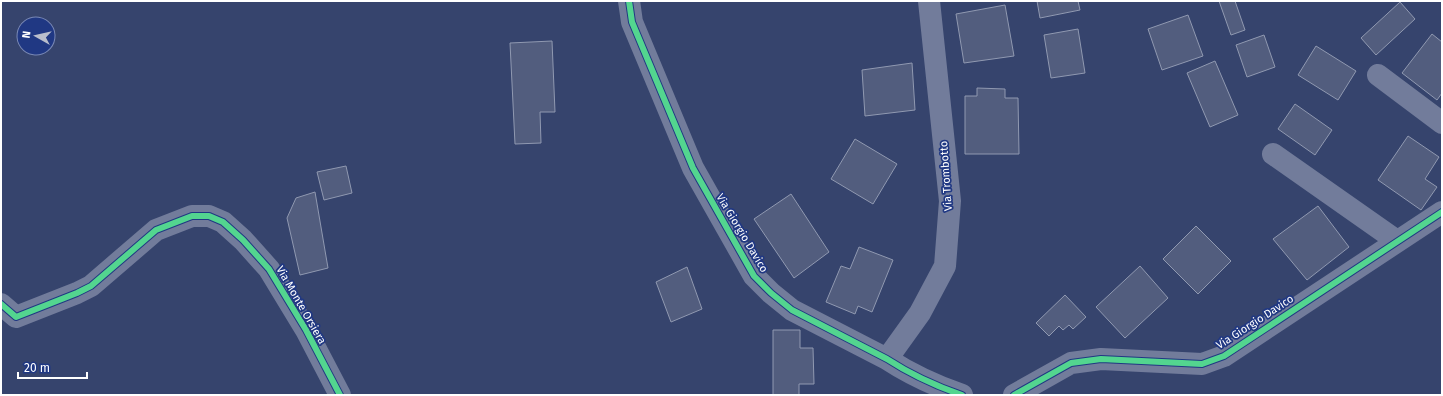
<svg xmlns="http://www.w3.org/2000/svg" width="1443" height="396" viewBox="0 0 1443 396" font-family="'Fira Sans',sans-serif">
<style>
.building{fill:#525d7e;stroke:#9099b1}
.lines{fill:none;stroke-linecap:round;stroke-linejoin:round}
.minor{stroke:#727c9b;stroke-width:22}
.cycleway-casing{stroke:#203883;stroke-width:8}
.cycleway{stroke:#53d58f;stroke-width:6}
.labels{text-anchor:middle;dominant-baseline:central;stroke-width:3.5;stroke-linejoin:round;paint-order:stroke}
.street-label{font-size:11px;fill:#fff;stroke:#203883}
</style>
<rect width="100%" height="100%" fill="#36446d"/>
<path class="building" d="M 1037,1 L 1078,1 L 1080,10 L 1040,18 Z
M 1219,1 L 1235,1 L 1245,30 L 1231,35 Z
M 1400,2 L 1415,19 L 1376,55 L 1361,38 Z
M 1005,5 L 1014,56 L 964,63 L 956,14 Z
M 1188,15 L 1203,56 L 1162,70 L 1148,29 Z
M 1078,29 L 1085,73 L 1051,78 L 1044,35 Z
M 1432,34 L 1442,42 L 1442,93 L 1437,100 L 1402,73 Z
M 1264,35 L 1275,67 L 1247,77 L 1236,45 Z
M 552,41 L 555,112 L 540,112 L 541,143 L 515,144 L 510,43 Z
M 1316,46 L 1356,71 L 1338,100 L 1298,75 Z
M 1215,61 L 1238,115 L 1210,127 L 1187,73 Z
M 912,63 L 915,110 L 865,116 L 862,70 Z
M 977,88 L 1005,89 L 1005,98 L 1018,98 L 1019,154 L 965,154 L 965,96 L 977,96 Z
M 1295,104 L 1332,130 L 1315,155 L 1278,129 Z
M 1408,136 L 1439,157 L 1425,179 L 1437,187 L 1421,210 L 1378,180 Z
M 855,139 L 897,164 L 873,204 L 831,179 Z
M 346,166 L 352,193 L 324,200 L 317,172 Z
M 315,192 L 328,268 L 300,275 L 287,218 L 296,198 Z
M 791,194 L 829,252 L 794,278 L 754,219 Z
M 1318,206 L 1349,247 L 1307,280 L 1273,239 Z
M 1196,226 L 1231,261 L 1198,294 L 1163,259 Z
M 859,247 L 893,260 L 872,312 L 858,306 L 855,314 L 826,302 L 841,266 L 850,269 Z
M 1140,266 L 1168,298 L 1125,338 L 1096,307 Z
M 687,267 L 702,309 L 671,322 L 656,282 Z
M 1065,295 L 1086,317 L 1073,329 L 1069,325 L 1063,330 L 1059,326 L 1049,336 L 1036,323 Z
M 773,330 L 800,330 L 800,348 L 813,348 L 814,384 L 799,384 L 799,395 L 773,395 Z"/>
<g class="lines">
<path class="minor" d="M 629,1 L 632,22 L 693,168 L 754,276 L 771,293 L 792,310 L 887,359 C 910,374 936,386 962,395
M 1378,75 L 1442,123
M 1273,154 L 1397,241
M 1,304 L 16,317 L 77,293 L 91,286 L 156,230 L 192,216 L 209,216 L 223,222 L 243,240 L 269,269 L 306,330 L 340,395
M 887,359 L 920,313 L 945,266 L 950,201 L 929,1
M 1014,395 L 1071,363 L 1101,359 L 1202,364 L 1224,356 L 1442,212"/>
<defs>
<path id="cycleway" d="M 629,1 L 632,22 L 693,168 L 754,276 L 771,293 L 792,310 L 887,359 C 910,374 936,386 962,395
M 1,304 L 16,317 L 77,293 L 91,286 L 156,230 L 192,216 L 209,216 L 223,222 L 243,240 L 269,269 L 306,330 L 340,395
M 1014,395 L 1071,363 L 1101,359 L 1202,364 L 1224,356 L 1442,212"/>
</defs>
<use href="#cycleway" class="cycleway-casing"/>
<use href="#cycleway" class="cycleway"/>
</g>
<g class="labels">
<g class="street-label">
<text transform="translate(946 176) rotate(-94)">Via Trombotto</text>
<text transform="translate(742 233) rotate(59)">Via Giorgio Davico</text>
<text transform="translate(301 305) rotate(60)">Via Monte Orsiera</text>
<text transform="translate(1255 322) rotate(-33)">Via Giorgio Davico</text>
</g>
</g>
<rect width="1443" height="396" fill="none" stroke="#ffffff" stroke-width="4"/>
<g transform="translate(36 36) rotate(278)"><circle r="19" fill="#203883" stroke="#7988b5"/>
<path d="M0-3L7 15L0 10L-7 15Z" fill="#b9becc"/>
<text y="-6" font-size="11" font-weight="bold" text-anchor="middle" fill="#ffffff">N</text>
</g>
<path d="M18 372v6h69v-6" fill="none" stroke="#ffffff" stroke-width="2"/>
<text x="24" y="372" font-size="12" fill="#ffffff" stroke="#203883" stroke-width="3" paint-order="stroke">20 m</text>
</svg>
